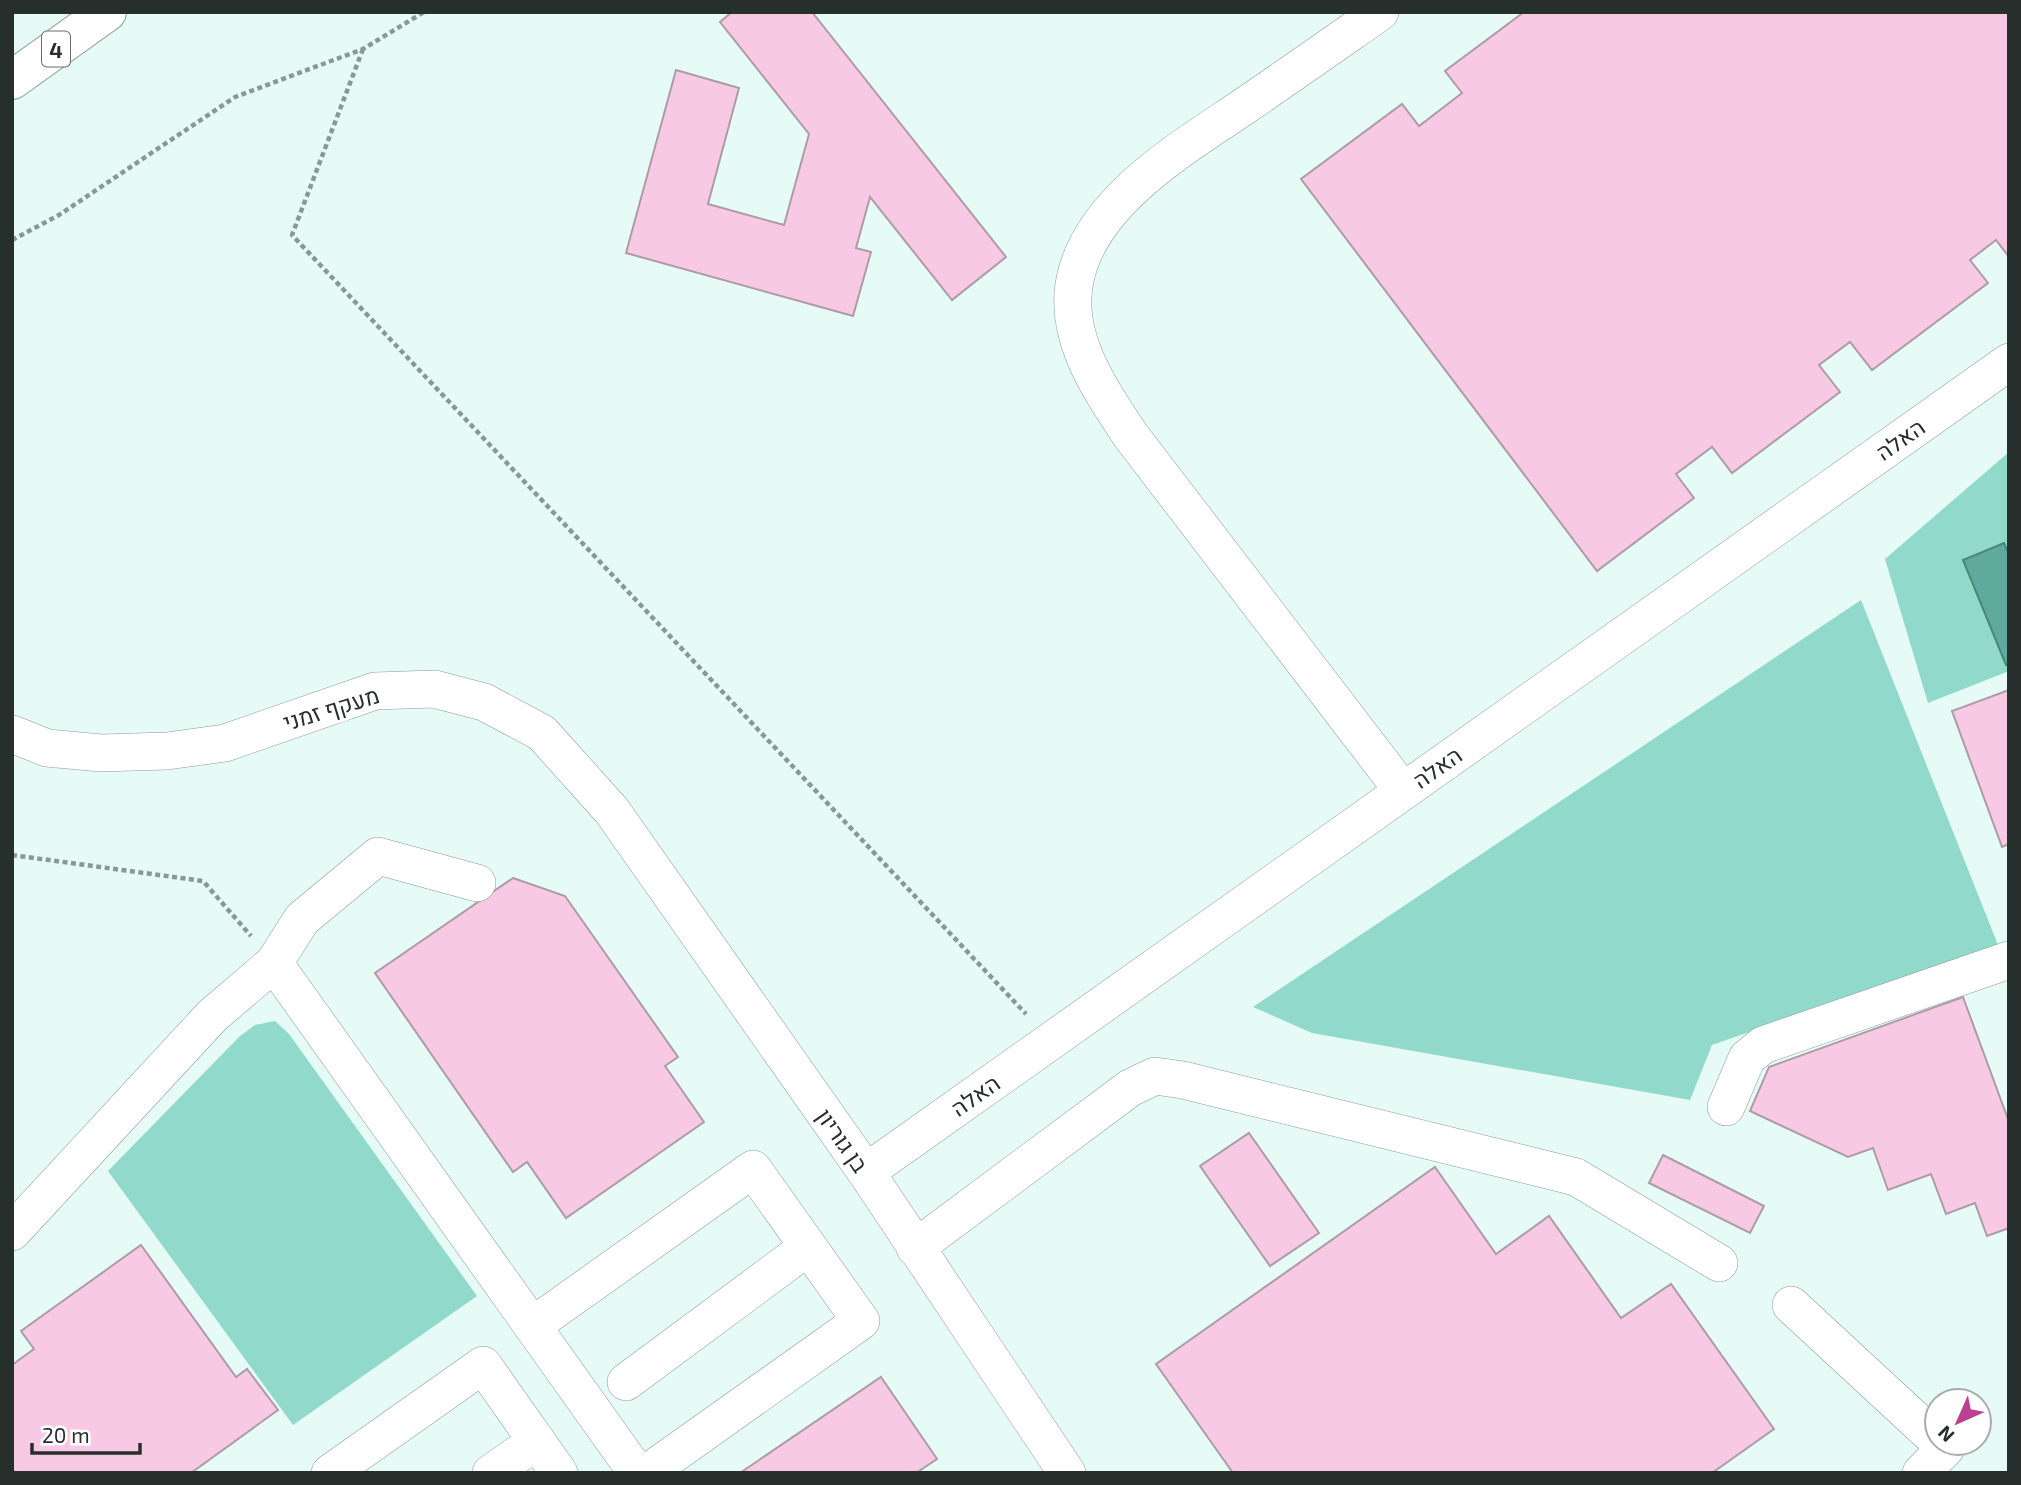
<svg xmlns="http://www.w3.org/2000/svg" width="2021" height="1485" viewBox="0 0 2021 1485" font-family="'Exo 2',Heebo,sans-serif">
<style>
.green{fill:#91d9ca}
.water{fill:#5faa9c;stroke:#4e857b;stroke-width:2}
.building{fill:#f8c9e4;stroke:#ad9ca5;stroke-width:2}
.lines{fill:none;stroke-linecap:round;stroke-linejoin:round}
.minor-casing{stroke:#899c98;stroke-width:38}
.highway-casing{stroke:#899c98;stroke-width:40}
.path{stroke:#8a9895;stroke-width:4.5;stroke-dasharray:5 3.5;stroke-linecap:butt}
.minor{stroke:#fff;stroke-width:37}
.highway{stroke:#fff;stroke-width:38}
.labels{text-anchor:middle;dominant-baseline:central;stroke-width:6;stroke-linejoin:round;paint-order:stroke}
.shield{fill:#fff;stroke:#686d6c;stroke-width:2}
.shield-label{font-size:21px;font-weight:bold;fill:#272f2d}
.street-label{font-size:23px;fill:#272f2d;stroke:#fff}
</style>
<rect width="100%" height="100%" fill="#e6fbf6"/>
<path class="green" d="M 2009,452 L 2009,671 L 1928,703 L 1885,559 Z
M 1861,600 L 1998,945 L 1712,1045 L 1690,1100 L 1312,1033 L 1253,1007 Z
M 275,1021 L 289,1034 L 477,1296 L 293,1425 L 108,1171 L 240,1036 L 255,1025 Z"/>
<path class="water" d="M 2004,543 L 2009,554 L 2009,663 L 2006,665 L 1963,560 Z"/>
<path class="building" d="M 732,12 L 812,12 L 1006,257 L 952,300 L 870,197 L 856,248 L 871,252 L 853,316 L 626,253 L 676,70 L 739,88 L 708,204 L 784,225 L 809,134 L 720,22 Z
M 1524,12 L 2009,12 L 2009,257 L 1996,240 L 1970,260 L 1988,283 L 1872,370 L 1850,342 L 1819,365 L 1840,392 L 1732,473 L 1712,447 L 1676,474 L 1694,498 L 1597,571 L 1301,179 L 1402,104 L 1419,126 L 1462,93 L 1445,71 Z
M 2009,690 L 2009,844 L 2002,847 L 1952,711 Z
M 513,878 L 565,896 L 678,1057 L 665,1066 L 704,1122 L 566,1218 L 527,1162 L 513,1172 L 375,973 Z
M 1963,997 L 2009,1122 L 2009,1228 L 1987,1236 L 1975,1203 L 1946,1214 L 1931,1174 L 1888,1190 L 1873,1148 L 1848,1157 L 1750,1111 L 1769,1067 Z
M 1249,1133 L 1319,1233 L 1270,1266 L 1200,1166 Z
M 1663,1155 L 1764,1206 L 1750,1233 L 1649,1183 Z
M 1435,1167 L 1496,1254 L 1549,1216 L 1621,1318 L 1671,1284 L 1774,1429 L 1712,1473 L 1233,1473 L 1156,1364 Z
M 141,1245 L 236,1377 L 247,1369 L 278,1410 L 191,1473 L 15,1473 L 12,1468 L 12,1365 L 34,1349 L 21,1331 Z
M 881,1377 L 937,1459 L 916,1473 L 740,1473 Z"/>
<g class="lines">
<defs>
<path id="minor" d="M 1380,12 C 1337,42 1293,73 1249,103 C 1188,145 1095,197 1076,275 C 1061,335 1100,389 1131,436 L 1403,791
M 12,734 L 47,748 L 101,753 L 167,751 L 225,743 L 375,691 L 434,689 L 484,702 L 542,733 L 612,811 L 866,1172 L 1067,1473
M 274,963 L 302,919 L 378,856 L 477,883
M 1726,1107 L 1747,1058 L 1763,1045 L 2009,960
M 866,1172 L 2009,362
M 12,1232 L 212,1016 L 274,963 L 637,1473
M 915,1248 L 1130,1088 L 1155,1076 L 1183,1080 L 1576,1177 L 1719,1263
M 1791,1305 L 1937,1440
M 532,1326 L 753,1169 L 861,1321 L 647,1473
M 626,1382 L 808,1247
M 330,1473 L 483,1365 L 559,1473
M 491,1473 L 537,1441
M 1921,1473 L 1946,1448 L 1940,1443"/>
<path id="highway" d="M 12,80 L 107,12"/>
</defs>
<use href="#minor" class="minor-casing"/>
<use href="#highway" class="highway-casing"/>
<path class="path" d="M 363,49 L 292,235 L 1026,1014
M 12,240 L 59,215 L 235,97 L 363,49 L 424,12
M 12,855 L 203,881 L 251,936"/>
<use href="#minor" class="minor"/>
<use href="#highway" class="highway"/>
</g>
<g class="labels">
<rect class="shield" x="42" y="31.5" width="28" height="35" rx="5"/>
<g class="shield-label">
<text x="56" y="49">4</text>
</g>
<g class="street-label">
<text transform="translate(1900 439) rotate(-35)">האלה</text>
<text transform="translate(331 708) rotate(-17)">מעקף זמני</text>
<text transform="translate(1437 767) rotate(-35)">האלה</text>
<text transform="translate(975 1095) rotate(-35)">האלה</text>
<text transform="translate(843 1140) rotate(55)">בן גוריון</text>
</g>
</g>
<rect width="2021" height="1485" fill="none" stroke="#272f2d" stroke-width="28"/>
<g transform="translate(1958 1422) rotate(225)"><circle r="33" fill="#ffffff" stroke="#a9acab" stroke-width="2"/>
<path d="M0-5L12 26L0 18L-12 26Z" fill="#bb4092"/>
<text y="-10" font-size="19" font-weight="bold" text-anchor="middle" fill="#272f2d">N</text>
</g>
<path d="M32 1443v10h108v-10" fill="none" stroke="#272f2d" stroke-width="3.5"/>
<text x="42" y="1443" font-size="21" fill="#272f2d" stroke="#ffffff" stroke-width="5" paint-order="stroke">20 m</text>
</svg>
